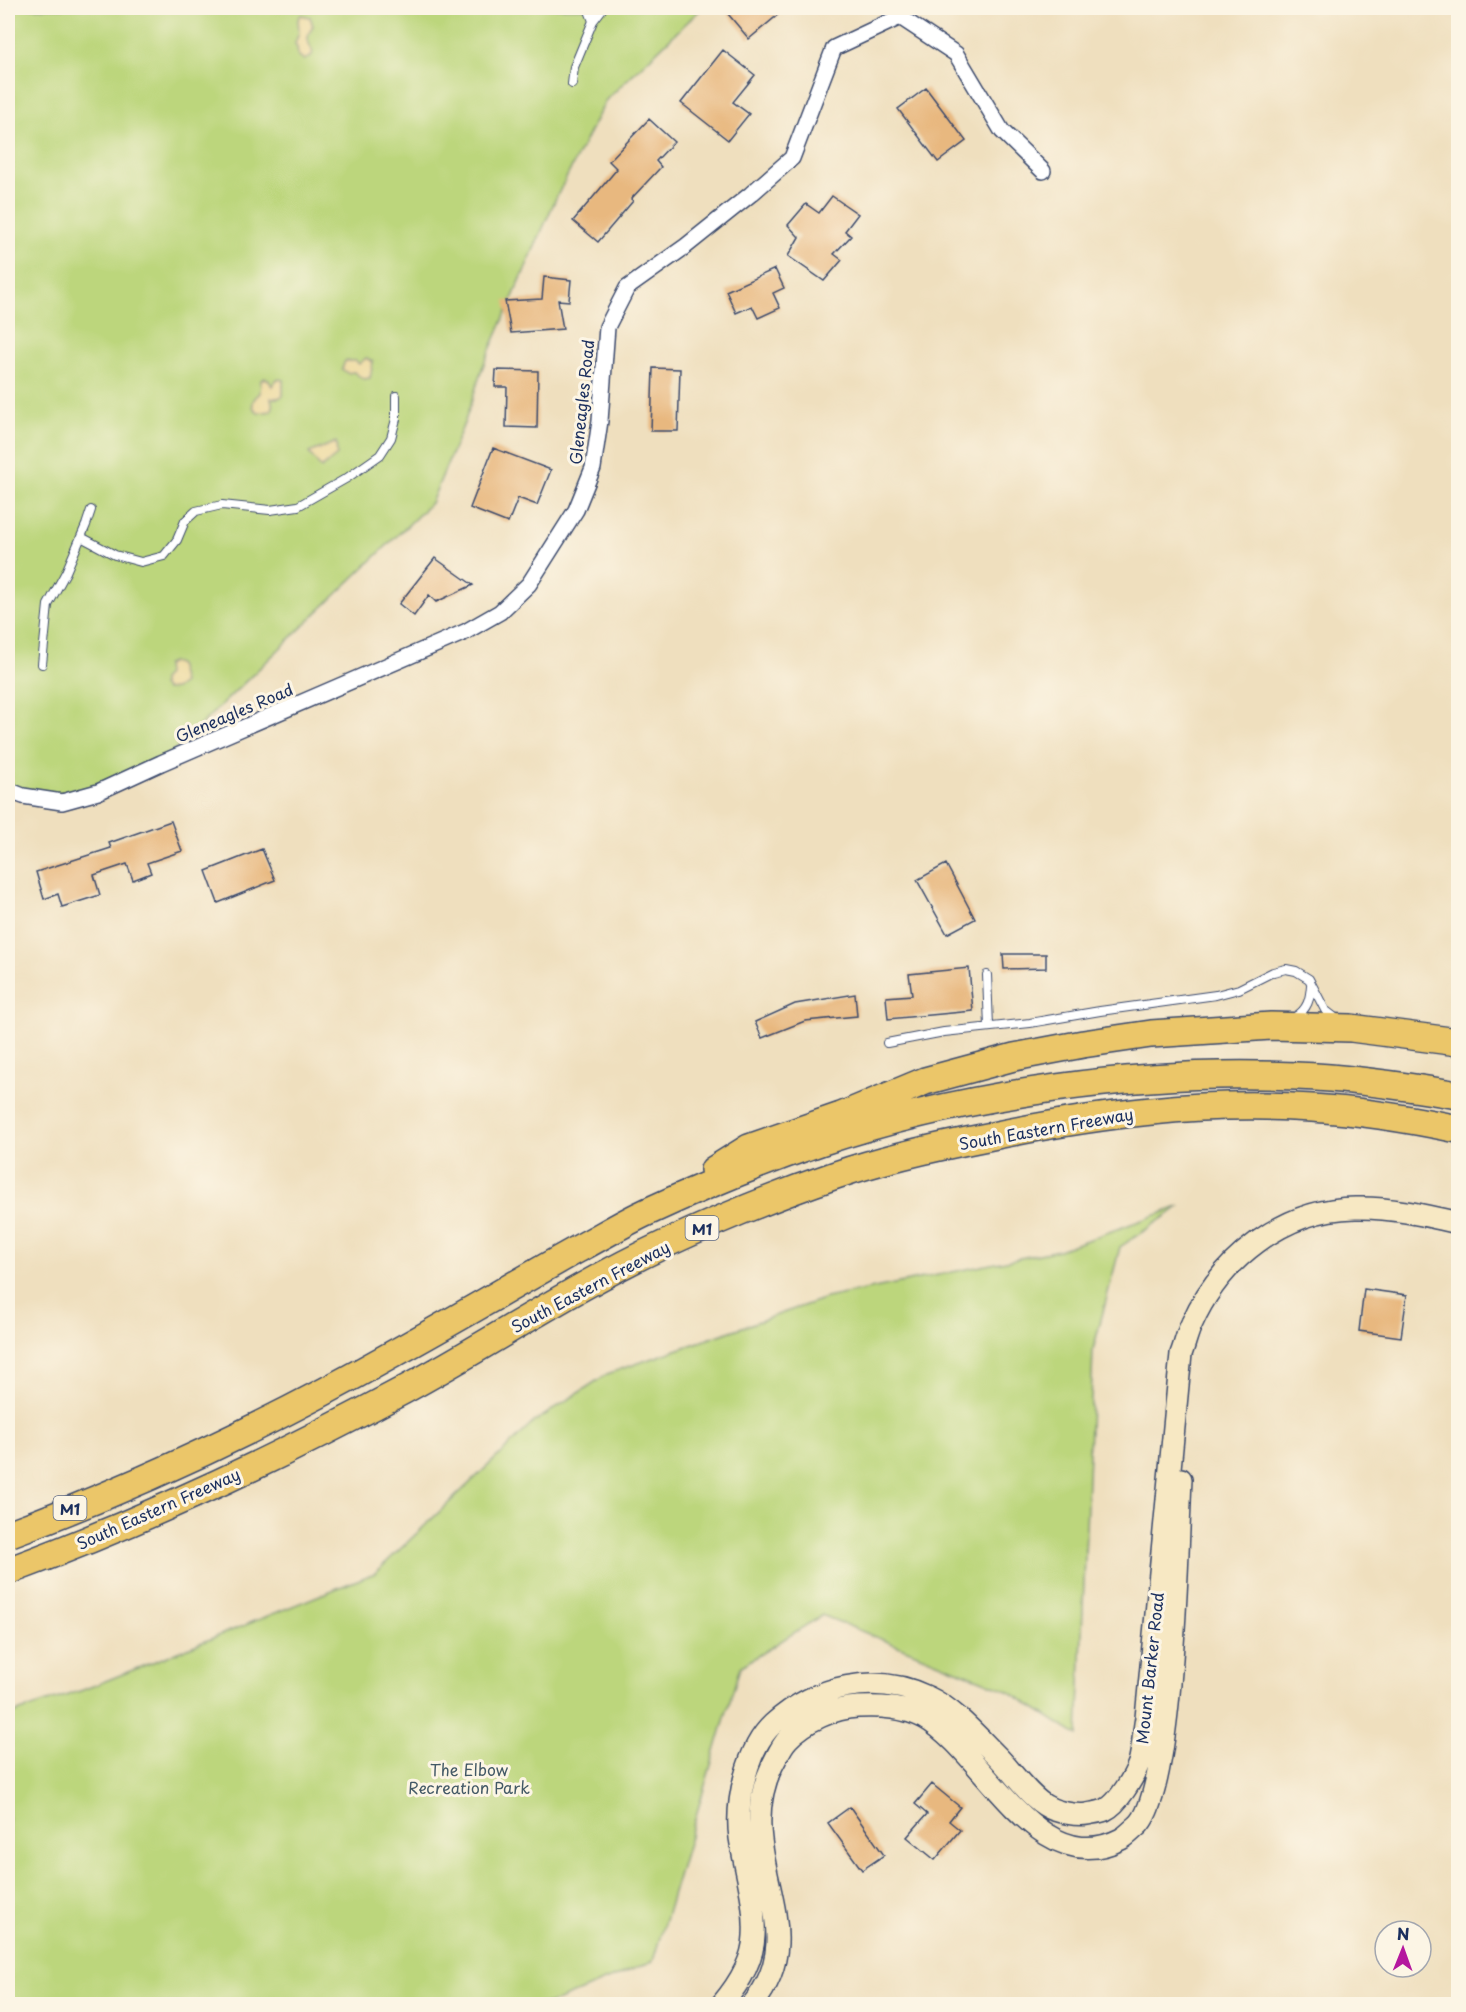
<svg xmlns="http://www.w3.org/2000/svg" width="1466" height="2012" viewBox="0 0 1466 2012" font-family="'Playpen Sans',sans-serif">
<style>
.green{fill:#bcd67c;stroke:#6c826d;stroke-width:1.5}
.sand{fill:#eeda9e;stroke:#84847e;stroke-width:1.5}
.building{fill:#e8b87f}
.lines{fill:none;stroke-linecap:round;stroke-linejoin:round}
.service-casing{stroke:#3b496c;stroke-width:10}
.minor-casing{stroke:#3b496c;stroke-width:18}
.secondary-casing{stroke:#3b496c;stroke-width:24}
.motorway-casing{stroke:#3b496c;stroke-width:30}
.service{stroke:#fff;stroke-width:8}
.minor{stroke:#fff;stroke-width:15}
.secondary{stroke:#f7e8c3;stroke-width:21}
.motorway{stroke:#ebc669;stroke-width:27}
.labels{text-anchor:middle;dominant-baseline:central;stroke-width:6;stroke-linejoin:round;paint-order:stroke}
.shield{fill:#fcf5e5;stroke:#5e6a86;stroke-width:1.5}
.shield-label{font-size:15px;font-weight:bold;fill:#1b2f5e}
.street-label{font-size:16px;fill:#1b2f5e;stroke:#fcf5e5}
.park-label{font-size:16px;fill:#435966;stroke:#fcf5e5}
</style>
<rect width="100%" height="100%" fill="#fcf5e5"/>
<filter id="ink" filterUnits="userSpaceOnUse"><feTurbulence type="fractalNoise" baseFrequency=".0167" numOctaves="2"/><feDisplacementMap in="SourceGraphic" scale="12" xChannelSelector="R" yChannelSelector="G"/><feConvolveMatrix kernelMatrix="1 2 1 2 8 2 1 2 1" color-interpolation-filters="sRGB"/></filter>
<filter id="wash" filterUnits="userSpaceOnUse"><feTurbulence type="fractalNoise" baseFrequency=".008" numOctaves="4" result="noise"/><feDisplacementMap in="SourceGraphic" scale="24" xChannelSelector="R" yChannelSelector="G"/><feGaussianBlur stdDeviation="1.35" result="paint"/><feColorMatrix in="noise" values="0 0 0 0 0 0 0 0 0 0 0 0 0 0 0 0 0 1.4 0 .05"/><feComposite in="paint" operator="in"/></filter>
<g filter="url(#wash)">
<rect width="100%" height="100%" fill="#efdfbe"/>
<path class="green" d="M 8,8 L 702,8 L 606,100 L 556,198 L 483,366 L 465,421 L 431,503 L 161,763 L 62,802 L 8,790 Z
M 1181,1206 L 1120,1247 L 1093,1350 L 1078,1736 L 1008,1691 L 822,1615 L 740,1667 L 653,1961 L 549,2004 L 8,2004 L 8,1715 L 83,1690 L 375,1573 L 534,1422 L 607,1374 L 826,1298 L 1059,1250 Z"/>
<path class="sand" d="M 301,15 L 310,17 L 313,26 C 311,30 307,35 308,40 C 309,49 320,54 304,60 L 298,55 L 297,47 L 295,44 L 299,32 L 298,19 Z
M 366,358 L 373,362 L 370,378 L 363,379 L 354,372 L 347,373 L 342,369 L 345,361 L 356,361 L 359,364 Z
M 265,378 L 268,379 L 272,386 L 277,379 L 283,380 L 283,396 L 278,398 L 271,398 L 273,407 L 271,411 L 258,413 L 253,407 C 252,399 255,398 260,393 L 261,380 Z
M 336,442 L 337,455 L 321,468 L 309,453 Z
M 171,662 L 178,664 L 183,683 L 175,689 L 166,690 L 162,685 L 162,680 L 167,675 L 166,665 Z"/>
<g id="blocks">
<path class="building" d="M 723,8 L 786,8 L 749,39 Z
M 723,50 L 755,75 L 733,102 L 749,114 L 728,140 L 681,103 Z
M 926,88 L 966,141 L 938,162 L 898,109 Z
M 649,119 L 674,142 L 656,161 L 661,167 L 631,199 L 633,201 L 598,242 L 573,221 L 617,169 L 609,161 Z
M 832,196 L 858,214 L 845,231 L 851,236 L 834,254 L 842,260 L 824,281 L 788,256 L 799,237 L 788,225 L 806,204 L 819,213 Z
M 775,269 L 784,288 L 773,293 L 780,308 L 758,318 L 752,306 L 736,313 L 726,291 Z
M 544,277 L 571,280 L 569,301 L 558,300 L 563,329 L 511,333 L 505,301 L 542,299 Z
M 653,368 L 680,369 L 678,431 L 651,431 Z
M 496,370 L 538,371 L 537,428 L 506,427 L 507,387 L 495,387 Z
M 493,448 L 551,470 L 537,505 L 518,498 L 508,523 L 470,508 Z
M 435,558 L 473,585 L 436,602 L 429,595 L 414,616 L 399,604 Z
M 171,821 L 182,851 L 147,863 L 151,873 L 133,880 L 127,864 L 94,875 L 100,895 L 62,907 L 58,894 L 44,899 L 36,872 L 111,848 L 109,843 Z
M 262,849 L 275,880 L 218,903 L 206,871 Z
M 946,864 L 975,919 L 947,934 L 917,880 Z
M 1003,954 L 1046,954 L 1046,968 L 1004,969 Z
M 969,968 L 973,1011 L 888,1019 L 886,997 L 912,995 L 909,974 Z
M 855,994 L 857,1016 L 805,1021 L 762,1038 L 755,1022 L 795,1004 Z
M 1364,1289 L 1407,1295 L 1401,1337 L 1359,1331 Z
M 932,1784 L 960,1807 L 949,1821 L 960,1830 L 935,1860 L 907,1837 L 927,1814 L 915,1804 Z
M 850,1807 L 884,1855 L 862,1870 L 828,1823 Z"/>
</g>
</g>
<g filter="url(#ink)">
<use href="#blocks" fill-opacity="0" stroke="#3b496c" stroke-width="1.5"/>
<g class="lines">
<defs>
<path id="service" d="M 593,21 L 603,8
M 572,84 L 574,67 L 593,21 L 588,8
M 81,537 L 115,555 L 141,562 L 164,556 L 177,540 L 185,521 L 196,511 L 222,505 L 270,510 L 298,506 L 347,478 L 380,455 L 391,438 L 396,419 L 396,396
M 42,664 L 48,605 L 66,572 L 86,525 L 91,510
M 987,975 L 989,1027
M 1295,1017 C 1308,1009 1310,999 1311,985
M 887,1043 L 944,1032 L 1030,1023 L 1100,1011 L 1216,995 L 1239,989 L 1273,972 L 1286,969 L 1296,971 L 1309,979 L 1325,1010 L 1338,1020"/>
<path id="minor" d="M 8,790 L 23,796 L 62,802 L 98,792 L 161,763 L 465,632 L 500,612 L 529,584 L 576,510 L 593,468 L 600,421 L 607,327 L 627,288 L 686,246 L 751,194 L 792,158 L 834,48 L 900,17 L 956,54 L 1002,131 L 1043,171"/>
<path id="secondary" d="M 722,2004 C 738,1985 753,1962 754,1936 C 756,1903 745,1870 740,1838 C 735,1803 747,1748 773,1724 C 816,1685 875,1672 928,1697 C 954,1709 977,1736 997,1756 C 1011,1770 1030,1798 1048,1807 C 1056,1812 1078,1816 1087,1814 C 1092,1813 1100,1812 1105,1810 C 1118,1804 1134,1777 1139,1763 C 1143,1749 1143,1733 1146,1718 L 1181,1354 C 1185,1344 1187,1333 1192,1323 C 1220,1260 1283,1209 1355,1208 C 1390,1207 1424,1215 1458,1223
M 753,2004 C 801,1945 763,1892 760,1828 C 759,1806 763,1785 772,1766 C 777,1757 781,1746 788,1739 C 805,1721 834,1708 858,1707 C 881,1706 904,1707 925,1718 C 985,1752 1037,1882 1121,1839 C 1127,1836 1132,1830 1137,1826 C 1174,1795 1178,1537 1181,1479"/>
<path id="motorway" d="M 714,1170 L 749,1148 L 841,1116 L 925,1081 L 1014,1057 L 1083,1044 L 1151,1034 L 1271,1026 L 1351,1028 L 1458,1042
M 8,1534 C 141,1485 271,1423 395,1353 C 457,1319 517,1283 578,1249 C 601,1237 623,1223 647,1212 C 703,1186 761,1162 820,1142 C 966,1093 1143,1069 1296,1076 C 1351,1078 1405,1086 1458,1095
M 8,1571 C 144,1521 277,1458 404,1390 C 491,1343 573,1287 663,1245 C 719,1219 777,1195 836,1175 C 885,1158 936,1147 987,1137 C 1094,1115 1203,1100 1312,1108 C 1361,1111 1410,1119 1458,1129"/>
</defs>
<use href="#service" class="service-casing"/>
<use href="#minor" class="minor-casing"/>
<use href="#secondary" class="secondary-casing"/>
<use href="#motorway" class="motorway-casing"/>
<use href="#service" class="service"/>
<use href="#minor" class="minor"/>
<use href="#secondary" class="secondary"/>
<use href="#motorway" class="motorway"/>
</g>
</g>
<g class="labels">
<g class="shield">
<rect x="685.5" y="1216" width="33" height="24" rx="4.5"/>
<rect x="53.5" y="1496" width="33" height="24" rx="4.5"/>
</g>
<g class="shield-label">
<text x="702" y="1228">M1</text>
<text x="70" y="1508">M1</text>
</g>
<g class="street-label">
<text transform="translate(581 402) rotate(-84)">Gleneagles Road</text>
<text transform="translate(234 712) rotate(-23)">Gleneagles Road</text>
<text transform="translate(1046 1128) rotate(-10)">South Eastern Freeway</text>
<text transform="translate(590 1286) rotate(-28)">South Eastern Freeway</text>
<text transform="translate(158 1508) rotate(-24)">South Eastern Freeway</text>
<text transform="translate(1149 1668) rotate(-84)">Mount Barker Road</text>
</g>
<g class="park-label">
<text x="469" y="1769">The Elbow<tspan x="469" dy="18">Recreation Park</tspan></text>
</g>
</g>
<rect width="1466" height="2012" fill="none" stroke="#fcf5e5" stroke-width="30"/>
<g transform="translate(1403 1949) rotate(1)"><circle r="28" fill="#fcf5e5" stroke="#a2a6af" stroke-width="1.5"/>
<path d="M0-4.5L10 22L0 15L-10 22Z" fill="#b5179e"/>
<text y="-9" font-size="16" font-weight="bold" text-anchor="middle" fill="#1b2f5e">N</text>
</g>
</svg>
